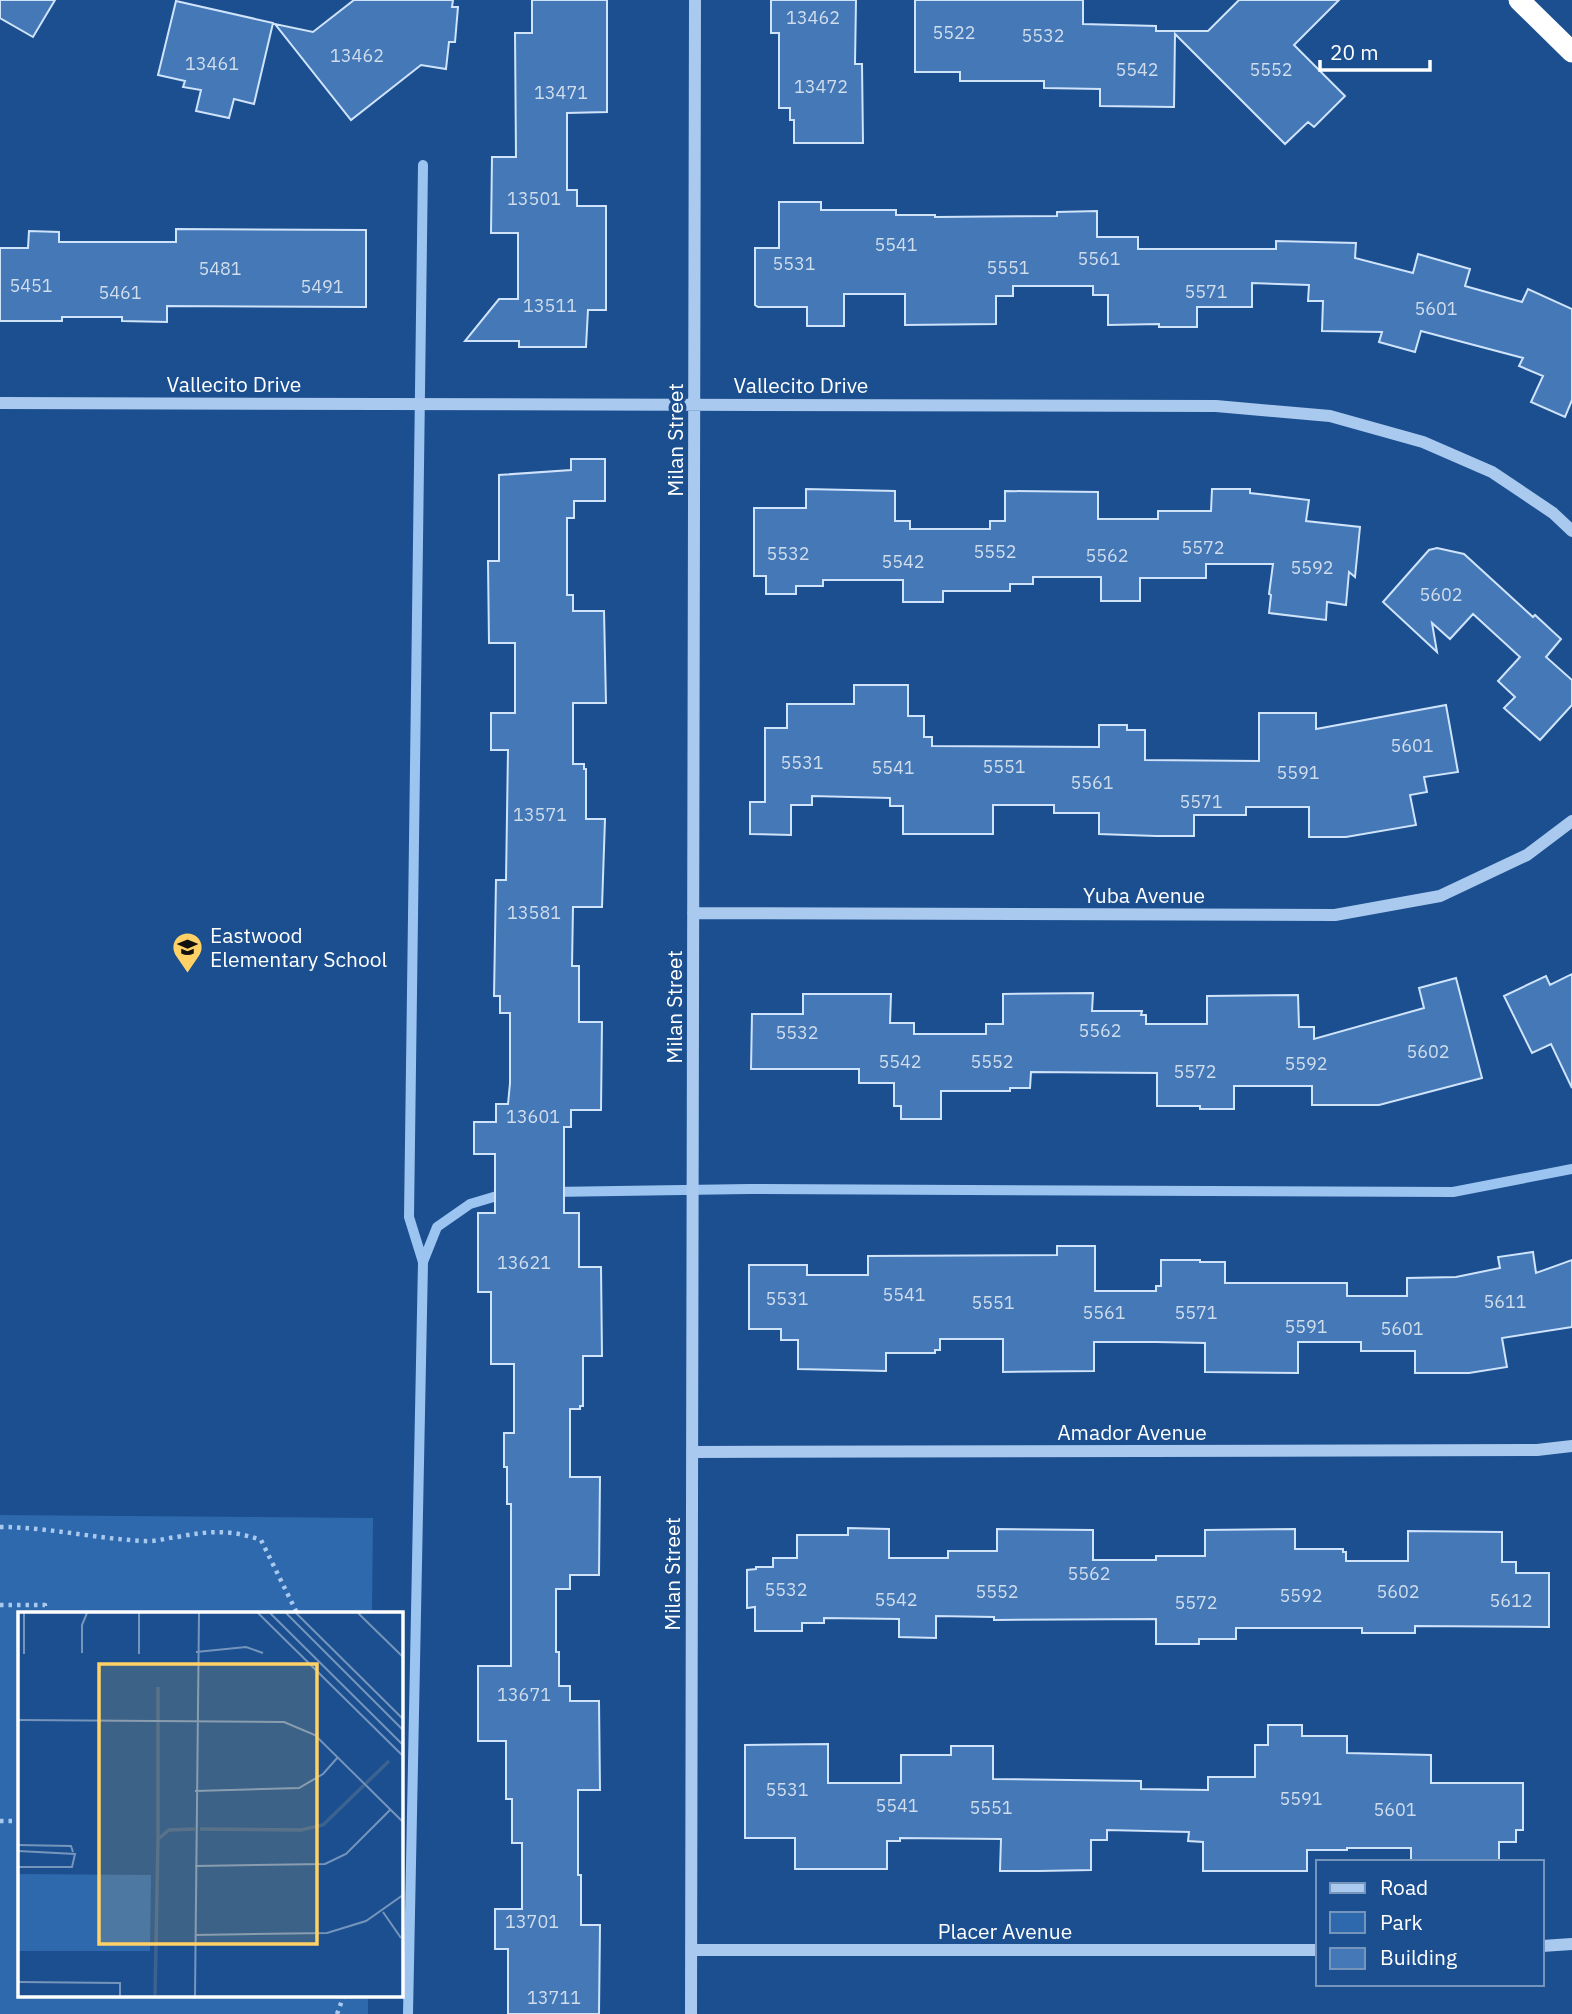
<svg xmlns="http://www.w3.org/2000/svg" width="1572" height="2014" viewBox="0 0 1572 2014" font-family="'IBM Plex Sans',sans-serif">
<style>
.green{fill:#2e69ad}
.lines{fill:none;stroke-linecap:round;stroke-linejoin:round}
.stream{stroke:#9cc4f0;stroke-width:10}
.building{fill:#4478b7;stroke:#cfe3fa;stroke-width:2}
.path{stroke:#a9c9ee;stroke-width:4.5;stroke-dasharray:3.5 5;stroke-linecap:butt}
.minor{stroke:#a9c9ee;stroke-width:12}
.highway{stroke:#fff;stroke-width:21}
.labels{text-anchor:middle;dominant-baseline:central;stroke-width:7;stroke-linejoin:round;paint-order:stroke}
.number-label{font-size:18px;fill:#d0dded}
.street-label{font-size:21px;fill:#fff;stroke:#1b4f8f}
.poi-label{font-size:21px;fill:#fff;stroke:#1b4f8f;text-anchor:start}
.inset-river{fill:none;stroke:#3c6290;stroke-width:3.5}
.inset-road{fill:none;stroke:#7695bc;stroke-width:2}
.view{fill:#ffd166;fill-opacity:0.15;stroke:#ffd166;stroke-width:3.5}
.inset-edge{fill:none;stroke:#fff;stroke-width:3.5}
</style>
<rect width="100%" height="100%" fill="#1b4f8f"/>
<path class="green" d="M 0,1515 L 373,1518 L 372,1613 L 19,1613 L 19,1995 L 368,1995 L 368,2014 L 0,2014 Z"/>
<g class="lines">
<path class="stream" d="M 423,165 L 409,1217 L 423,1262
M 551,1192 L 749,1189 L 1453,1192 L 1572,1169
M 408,2014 L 423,1262 L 437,1227 L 470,1204 L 507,1193"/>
</g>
<path class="building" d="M 0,0 L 55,0 L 33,37 L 0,18 Z
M 354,0 L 453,0 L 452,7 L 458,7 L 455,42 L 449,42 L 446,69 L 421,65 L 351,120 L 275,24 L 313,32 Z
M 532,0 L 607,0 L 607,112 L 567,113 L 567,190 L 577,190 L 577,206 L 606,206 L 606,310 L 588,310 L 586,347 L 519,347 L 519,341 L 465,341 L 499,299 L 518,299 L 518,233 L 491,233 L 492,157 L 516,157 L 515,33 L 532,33 Z
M 771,0 L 856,0 L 855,64 L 862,64 L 863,143 L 794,143 L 794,120 L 790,120 L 790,108 L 779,108 L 779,33 L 771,33 Z
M 915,0 L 1083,0 L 1083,24 L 1156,26 L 1156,31 L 1208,31 L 1239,0 L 1339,0 L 1294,45 L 1345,96 L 1314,127 L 1308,122 L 1285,144 L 1175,34 L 1174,107 L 1100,106 L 1100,89 L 1044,88 L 1044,81 L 960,81 L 960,72 L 915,72 Z
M 176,1 L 273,23 L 254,104 L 234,99 L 229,118 L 196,111 L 201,90 L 183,87 L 185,81 L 158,75 Z
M 779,202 L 821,202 L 821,210 L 896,210 L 896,215 L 935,215 L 935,217 L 1057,216 L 1057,212 L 1097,211 L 1097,237 L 1138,237 L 1138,249 L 1276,249 L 1276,241 L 1356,243 L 1355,258 L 1413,273 L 1418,254 L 1470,269 L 1465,286 L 1522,302 L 1528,289 L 1572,309 L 1572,400 L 1565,417 L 1531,402 L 1543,376 L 1519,366 L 1523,358 L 1421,331 L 1415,352 L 1379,342 L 1382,332 L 1322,331 L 1323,301 L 1308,301 L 1309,285 L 1252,283 L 1252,307 L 1197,307 L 1197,327 L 1159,327 L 1159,324 L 1108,325 L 1108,295 L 1093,295 L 1093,286 L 1013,286 L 1013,296 L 996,296 L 996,324 L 905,325 L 905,294 L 844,294 L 844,326 L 807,326 L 807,307 L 758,307 L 755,305 L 755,248 L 779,248 Z
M 176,229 L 366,230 L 366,307 L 167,306 L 167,322 L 122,321 L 122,317 L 62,317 L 62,321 L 0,321 L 0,248 L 28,248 L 29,231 L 59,232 L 59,242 L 176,242 Z
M 571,459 L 605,459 L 605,501 L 574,501 L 574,518 L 567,518 L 567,595 L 573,595 L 573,611 L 604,611 L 606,703 L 573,703 L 573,764 L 584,764 L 584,769 L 586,769 L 586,819 L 605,819 L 602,907 L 573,907 L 572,966 L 579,966 L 579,1022 L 602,1022 L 601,1110 L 571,1110 L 571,1127 L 564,1127 L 564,1213 L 579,1213 L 579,1267 L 601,1267 L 602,1356 L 583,1356 L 583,1406 L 580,1406 L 580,1409 L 570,1409 L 570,1477 L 600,1477 L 599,1575 L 570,1575 L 570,1589 L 556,1589 L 556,1652 L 559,1652 L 559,1686 L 570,1686 L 570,1701 L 599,1701 L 600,1790 L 578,1790 L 578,1875 L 581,1875 L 581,1925 L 600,1925 L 599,2014 L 508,2014 L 508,1949 L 495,1949 L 495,1909 L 522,1909 L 522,1843 L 512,1843 L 512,1799 L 506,1799 L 506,1741 L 478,1741 L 478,1666 L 511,1666 L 511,1504 L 507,1504 L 507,1467 L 504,1467 L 504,1433 L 514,1433 L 514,1364 L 491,1364 L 491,1292 L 478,1292 L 478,1213 L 495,1213 L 495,1154 L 474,1154 L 474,1122 L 496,1122 L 496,1104 L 508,1104 L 510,1083 L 510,1013 L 500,1013 L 500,996 L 494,996 L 496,880 L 506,880 L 508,750 L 491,750 L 491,713 L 515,713 L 515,643 L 489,643 L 488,561 L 499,561 L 499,475 L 571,470 Z
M 806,489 L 895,491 L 895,521 L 910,521 L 910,529 L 990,529 L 990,521 L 1005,521 L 1005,491 L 1098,492 L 1098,519 L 1158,519 L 1158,511 L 1211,511 L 1212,489 L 1250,489 L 1250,493 L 1309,500 L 1306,521 L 1360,527 L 1355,577 L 1349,572 L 1346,605 L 1327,602 L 1326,620 L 1269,613 L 1271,595 L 1269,594 L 1273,564 L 1206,564 L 1206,578 L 1140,578 L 1140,601 L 1101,601 L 1101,577 L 1033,577 L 1033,584 L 1010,584 L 1010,591 L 943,591 L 943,602 L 903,602 L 903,580 L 823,580 L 823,586 L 796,586 L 796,594 L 766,594 L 766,576 L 754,576 L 754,508 L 806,508 Z
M 1437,548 L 1464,554 L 1533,617 L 1535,615 L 1561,639 L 1546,657 L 1572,680 L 1572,705 L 1540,740 L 1504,708 L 1515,697 L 1498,681 L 1520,657 L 1473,614 L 1450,639 L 1432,623 L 1437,652 L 1383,602 L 1429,550 Z
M 854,685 L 908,685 L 908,716 L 924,716 L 924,737 L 932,737 L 932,746 L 1099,747 L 1099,725 L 1127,725 L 1127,730 L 1145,730 L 1145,760 L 1259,761 L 1259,713 L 1316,713 L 1316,729 L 1446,705 L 1458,772 L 1424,777 L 1427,792 L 1410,795 L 1416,825 L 1346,837 L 1309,837 L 1309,807 L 1246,807 L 1246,815 L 1194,815 L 1194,836 L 1156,836 L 1099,834 L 1099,813 L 1054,813 L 1054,805 L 993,805 L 993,834 L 903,834 L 903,806 L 890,806 L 890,798 L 812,796 L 812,805 L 791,805 L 791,835 L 750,834 L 750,802 L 765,802 L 765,728 L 787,728 L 787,704 L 854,704 Z
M 1572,974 L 1572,1088 L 1551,1044 L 1532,1053 L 1504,996 L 1546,976 L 1550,985 Z
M 1456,978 L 1482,1078 L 1379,1105 L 1312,1105 L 1312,1086 L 1234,1086 L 1234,1109 L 1200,1109 L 1200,1106 L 1157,1106 L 1157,1073 L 1031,1072 L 1030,1088 L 1010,1088 L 1010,1091 L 941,1091 L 941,1119 L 901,1119 L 901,1106 L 894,1106 L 894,1083 L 859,1083 L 859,1069 L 751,1069 L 752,1014 L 803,1014 L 803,994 L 891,994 L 890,1023 L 914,1023 L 914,1034 L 986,1034 L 986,1024 L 1003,1024 L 1003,994 L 1093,993 L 1092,1011 L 1142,1011 L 1141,1015 L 1146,1015 L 1146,1024 L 1207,1024 L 1207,996 L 1298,995 L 1299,1027 L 1314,1027 L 1314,1039 L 1424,1008 L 1419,988 Z
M 1057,1246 L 1095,1246 L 1095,1291 L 1156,1291 L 1156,1286 L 1161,1286 L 1161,1260 L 1200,1260 L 1200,1262 L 1225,1262 L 1225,1283 L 1347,1283 L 1347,1296 L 1407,1296 L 1407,1278 L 1456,1277 L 1500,1268 L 1498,1257 L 1533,1252 L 1536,1273 L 1572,1260 L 1572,1327 L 1502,1338 L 1507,1367 L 1469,1373 L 1415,1373 L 1415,1351 L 1361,1351 L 1361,1342 L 1298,1342 L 1298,1373 L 1205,1372 L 1205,1343 L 1156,1342 L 1094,1342 L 1094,1371 L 1003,1372 L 1003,1339 L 940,1339 L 940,1350 L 935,1350 L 935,1353 L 886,1353 L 886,1371 L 798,1369 L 798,1340 L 781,1340 L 781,1329 L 749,1329 L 749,1265 L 807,1265 L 807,1275 L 868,1275 L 868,1256 L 1057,1255 Z
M 848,1528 L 889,1529 L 889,1558 L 948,1558 L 948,1551 L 997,1551 L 997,1529 L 1093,1530 L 1093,1560 L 1156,1560 L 1156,1556 L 1205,1556 L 1205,1530 L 1295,1529 L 1295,1549 L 1343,1549 L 1343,1552 L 1346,1552 L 1346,1561 L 1408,1561 L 1408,1531 L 1502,1532 L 1502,1562 L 1516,1562 L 1516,1573 L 1549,1573 L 1549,1627 L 1415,1626 L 1415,1633 L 1362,1633 L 1362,1628 L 1236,1628 L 1236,1639 L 1199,1639 L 1199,1644 L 1156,1644 L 1156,1619 L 994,1620 L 994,1617 L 936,1616 L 936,1638 L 899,1637 L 899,1619 L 824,1618 L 824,1623 L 802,1623 L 802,1631 L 755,1631 L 755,1607 L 747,1608 L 747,1570 L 756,1569 L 756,1567 L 773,1567 L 773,1558 L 797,1558 L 797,1535 L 848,1535 Z
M 1268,1725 L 1302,1725 L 1302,1736 L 1347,1736 L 1347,1753 L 1431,1755 L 1431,1783 L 1523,1783 L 1523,1830 L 1516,1830 L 1516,1842 L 1499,1842 L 1499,1862 L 1411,1862 L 1411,1848 L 1347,1848 L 1347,1850 L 1307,1850 L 1307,1871 L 1203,1871 L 1203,1842 L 1188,1841 L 1189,1832 L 1107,1830 L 1107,1840 L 1091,1840 L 1091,1870 L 1040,1871 L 1000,1871 L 1001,1839 L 900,1838 L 900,1841 L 887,1841 L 887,1869 L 795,1869 L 795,1838 L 745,1838 L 745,1745 L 828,1744 L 828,1783 L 901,1783 L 901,1755 L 951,1755 L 951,1746 L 993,1746 L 993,1779 L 1141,1781 L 1141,1789 L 1208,1790 L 1208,1777 L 1255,1777 L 1255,1745 L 1268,1745 Z"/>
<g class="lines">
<path class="path" d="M 0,1527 C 49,1527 96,1539 145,1541 C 155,1542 166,1538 177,1537 C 208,1531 230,1529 261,1540 L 297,1613
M 0,1605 L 45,1605 L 45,1613
M 0,1821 L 19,1821
M 337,2014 L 344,1995"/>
<path class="minor" d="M 0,403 L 1216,406 L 1330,416 L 1423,442 L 1492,472 L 1553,513 L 1572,531
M 693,913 L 1335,915 L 1440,896 L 1527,855 L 1572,821
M 692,1452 L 1537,1450 L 1572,1446
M 1542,1946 L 1572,1944
M 691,1950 L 1318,1950
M 691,2014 L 695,0"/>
<path class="highway" d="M 1519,0 L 1572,52"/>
</g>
<defs>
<symbol id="school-pin" viewBox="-11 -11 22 30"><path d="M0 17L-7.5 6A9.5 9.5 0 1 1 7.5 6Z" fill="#ffd166" stroke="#1b4f8f"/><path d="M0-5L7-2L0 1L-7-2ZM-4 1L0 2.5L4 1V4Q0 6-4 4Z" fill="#111"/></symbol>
</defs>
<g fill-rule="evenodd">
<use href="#school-pin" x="170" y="930" width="35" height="47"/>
</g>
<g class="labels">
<g class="number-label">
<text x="813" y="17">13462</text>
<text x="954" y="32">5522</text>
<text x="1043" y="35">5532</text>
<text x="357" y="55">13462</text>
<text x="212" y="63">13461</text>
<text x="1137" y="69">5542</text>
<text x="1271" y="69">5552</text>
<text x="821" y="86">13472</text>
<text x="561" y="92">13471</text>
<text x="534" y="198">13501</text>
<text x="896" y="244">5541</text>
<text x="1099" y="258">5561</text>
<text x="794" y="263">5531</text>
<text x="1008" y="267">5551</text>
<text x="220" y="268">5481</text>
<text x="31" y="285">5451</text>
<text x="322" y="286">5491</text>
<text x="1206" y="291">5571</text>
<text x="120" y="292">5461</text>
<text x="550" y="305">13511</text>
<text x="1436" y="308">5601</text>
<text x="1203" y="547">5572</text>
<text x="995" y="551">5552</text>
<text x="788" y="553">5532</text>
<text x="1107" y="555">5562</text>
<text x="903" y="561">5542</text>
<text x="1312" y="567">5592</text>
<text x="1441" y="594">5602</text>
<text x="1412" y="745">5601</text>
<text x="802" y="762">5531</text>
<text x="1004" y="766">5551</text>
<text x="893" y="767">5541</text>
<text x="1298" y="772">5591</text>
<text x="1092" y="782">5561</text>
<text x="1201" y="801">5571</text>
<text x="540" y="814">13571</text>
<text x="534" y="912">13581</text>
<text x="1100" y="1030">5562</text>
<text x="797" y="1032">5532</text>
<text x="1428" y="1051">5602</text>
<text x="900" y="1061">5542</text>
<text x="992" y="1061">5552</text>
<text x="1306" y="1063">5592</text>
<text x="1195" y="1071">5572</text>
<text x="533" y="1116">13601</text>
<text x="524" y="1262">13621</text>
<text x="904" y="1294">5541</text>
<text x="787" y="1298">5531</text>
<text x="1505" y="1301">5611</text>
<text x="993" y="1302">5551</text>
<text x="1104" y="1312">5561</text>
<text x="1196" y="1312">5571</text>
<text x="1306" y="1326">5591</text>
<text x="1402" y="1328">5601</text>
<text x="1089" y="1573">5562</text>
<text x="786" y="1589">5532</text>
<text x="997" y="1591">5552</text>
<text x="1398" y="1591">5602</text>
<text x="1301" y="1595">5592</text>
<text x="896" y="1599">5542</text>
<text x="1511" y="1600">5612</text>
<text x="1196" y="1602">5572</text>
<text x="524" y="1694">13671</text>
<text x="787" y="1789">5531</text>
<text x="1301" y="1798">5591</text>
<text x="897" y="1805">5541</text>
<text x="991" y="1807">5551</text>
<text x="1395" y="1809">5601</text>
<text x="532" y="1921">13701</text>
<text x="554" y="1997">13711</text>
</g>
<g class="street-label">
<text x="234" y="384">Vallecito Drive</text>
<text x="801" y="385">Vallecito Drive</text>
<text transform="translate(675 440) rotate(-90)">Milan Street</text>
<text x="1144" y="895">Yuba Avenue</text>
<text transform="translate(674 1007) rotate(-90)">Milan Street</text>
<text x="1132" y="1432">Amador Avenue</text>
<text transform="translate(672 1574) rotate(-90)">Milan Street</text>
<text x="1005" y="1931">Placer Avenue</text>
</g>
<g class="poi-label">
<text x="210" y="935">Eastwood<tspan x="210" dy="24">Elementary School</tspan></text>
</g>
</g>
<g transform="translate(18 1612)">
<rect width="385" height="385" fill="#1b4f8f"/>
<path d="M 0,262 L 133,263 L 132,339 L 0,339 Z" fill="#2e69ad"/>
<path class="inset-river" d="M 140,75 L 140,227M 182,217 L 283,218 L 305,213 L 371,149M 137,384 L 140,227 L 151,218 L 177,217"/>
<path class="inset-road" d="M 6,1 L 6,42M 240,1 L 385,144M 252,1 L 385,133M 268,1 L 385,118M 278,1 L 385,107M 340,1 L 385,45M 178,40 L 228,35 L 245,41M 64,41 L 64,13 L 69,1M 121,42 L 121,1M 0,108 L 266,110 L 297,123 L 385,210M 177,179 L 281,176 L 305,162 L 320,145M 0,233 L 53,234 L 55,240M 0,239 L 57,242 L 54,255 L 0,255M 177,254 L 307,252 L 328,242 L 372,198M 365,300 L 383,326M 177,323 L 309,321 L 348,309 L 385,283M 0,370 L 102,371 L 102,384M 177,384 L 181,1"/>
<path class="view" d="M 81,52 L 299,52 L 299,332 L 81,332 Z"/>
<rect width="385" height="385" class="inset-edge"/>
</g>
<rect x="1316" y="1860" width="228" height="126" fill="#1b4f8f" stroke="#7695bc" stroke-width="2"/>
<rect x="1330" y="1883" width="35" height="10" fill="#a9c9ee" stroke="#7695bc" stroke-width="2"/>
<text x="1380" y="1895" font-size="21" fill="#ffffff">Road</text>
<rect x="1330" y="1912" width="35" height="21" fill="#2e69ad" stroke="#7695bc" stroke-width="2"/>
<text x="1380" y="1930" font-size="21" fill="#ffffff">Park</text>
<rect x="1330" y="1948" width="35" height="21" fill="#4478b7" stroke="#7695bc" stroke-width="2"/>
<text x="1380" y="1965" font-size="21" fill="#ffffff">Building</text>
<path d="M1320 60v10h110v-10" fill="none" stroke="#ffffff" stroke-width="3.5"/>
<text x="1330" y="60" font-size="21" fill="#ffffff" stroke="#1b4f8f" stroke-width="5" paint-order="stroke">20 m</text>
</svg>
